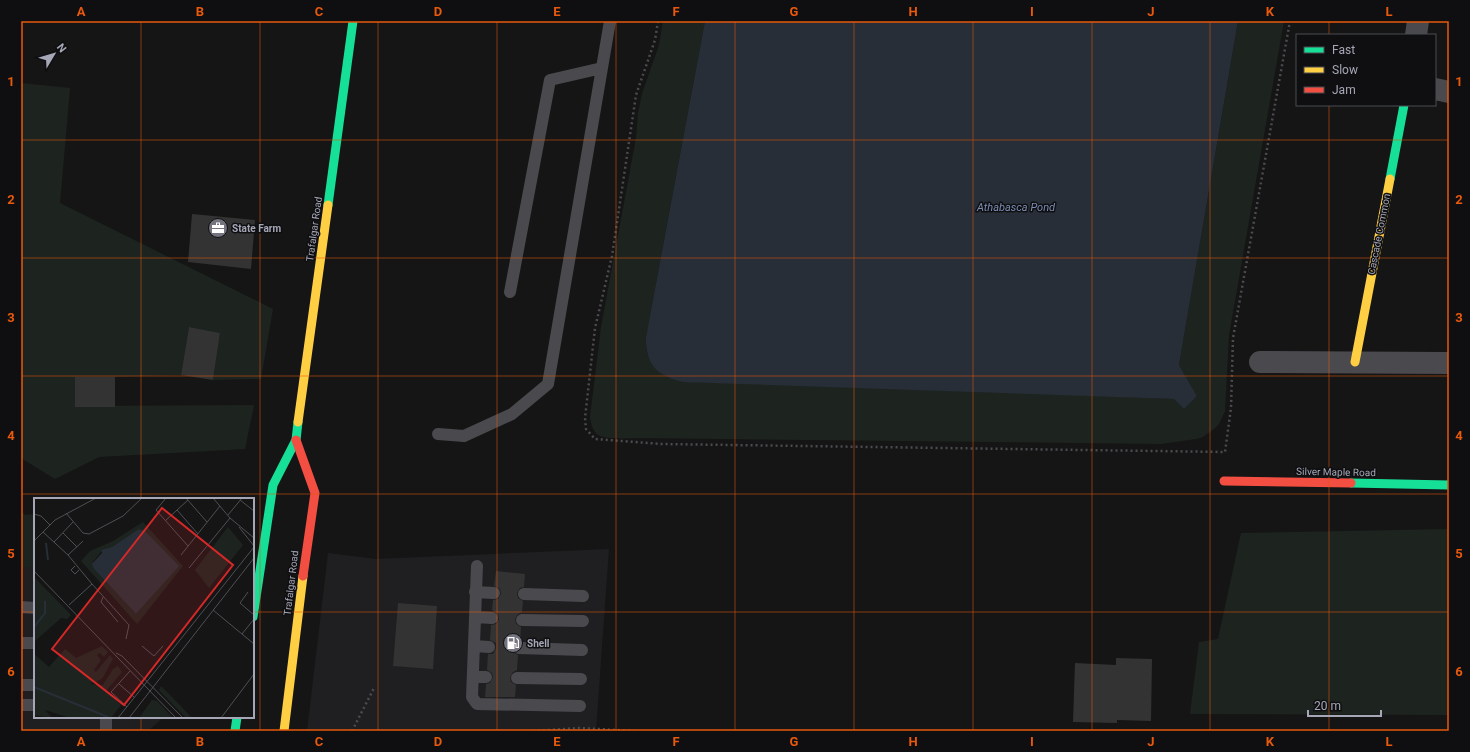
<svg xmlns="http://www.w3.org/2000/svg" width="1470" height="752" viewBox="0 0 1470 752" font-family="Roboto,sans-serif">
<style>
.built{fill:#1f1f21}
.green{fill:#1d241f}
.water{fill:#272e37}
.building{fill:#333334}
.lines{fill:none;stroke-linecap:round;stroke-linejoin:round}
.path{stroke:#4b4b50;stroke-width:2.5;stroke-dasharray:2 3;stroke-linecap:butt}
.lane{stroke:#49494e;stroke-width:12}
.street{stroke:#49494e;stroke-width:22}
.fast{stroke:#16e098;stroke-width:9}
.slow{stroke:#ffcf43;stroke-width:9}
.jam{stroke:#f24e42;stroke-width:9}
.grid{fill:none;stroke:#e8590c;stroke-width:1;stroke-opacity:0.55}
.labels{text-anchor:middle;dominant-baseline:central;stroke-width:3;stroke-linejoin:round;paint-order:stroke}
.poi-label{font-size:10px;font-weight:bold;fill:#a5a7b7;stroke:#0f0f11;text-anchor:start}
.street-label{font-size:10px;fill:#a5a7b7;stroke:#0f0f11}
.water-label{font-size:11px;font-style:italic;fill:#7a8eb4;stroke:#0f0f11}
.inset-river{fill:none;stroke:#272e37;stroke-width:2}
.inset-road{fill:none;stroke:#4f4f56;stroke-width:1}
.view{fill:#d62828;fill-opacity:0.15;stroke:#d62828;stroke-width:2}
.inset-edge{fill:none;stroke:#a5a7b7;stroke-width:2}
.neatline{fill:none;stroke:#e8590c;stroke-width:1.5}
.grid-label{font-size:13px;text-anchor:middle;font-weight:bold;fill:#e8590c}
</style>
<rect width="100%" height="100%" fill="#151515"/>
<path class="built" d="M 609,549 L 596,731 L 307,731 L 328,553 L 376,559 Z
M 21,567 L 35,567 L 35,717 L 164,717 L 148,731 L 21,731 Z"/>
<path class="green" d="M 663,21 L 705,21 L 646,337 C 645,357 651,366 667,377 L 1174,399 L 1184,409 L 1197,396 L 1179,365 L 1238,21 L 1284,21 L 1229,335 L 1225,411 L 1219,424 L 1214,429 L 1203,437 L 1196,439 L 1161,444 L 641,438 C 630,438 607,440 598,435 C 593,431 591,424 590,417 L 601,327 L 636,138 L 638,113 L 642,94 L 659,45 Z
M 21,83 L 70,88 L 60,203 L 273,309 L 261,379 L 213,380 L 220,333 L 189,327 L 181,375 L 115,377 L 75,377 L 75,406 L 254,405 L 245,449 L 99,457 L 55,479 L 21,458 Z
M 21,510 L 25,515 L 35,514 L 35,567 L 21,567 Z
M 1449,529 L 1449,715 L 1190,714 L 1199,642 L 1218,639 L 1241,533 Z"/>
<path class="water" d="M 705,21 L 1238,21 L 1179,365 L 1197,396 L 1184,409 L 1174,399 L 683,382 C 657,376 645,364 646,337 Z"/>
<path class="building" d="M 192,214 L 255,220 L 251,269 L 188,262 Z
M 189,327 L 220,333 L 213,380 L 181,375 Z
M 75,377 L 115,377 L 115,407 L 75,407 Z
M 496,571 L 525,574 L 524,587 L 520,588 L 517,593 L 518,598 L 523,601 L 522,612 L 518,614 L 515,619 L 516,624 L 521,627 L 520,641 L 515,642 L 512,647 L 513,652 L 518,655 L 517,670 L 513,672 L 510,678 L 511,682 L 516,685 L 515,697 L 485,697 L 486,684 L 490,683 L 493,677 L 492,673 L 487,670 L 488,654 L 493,654 L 496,648 L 496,643 L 490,640 L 491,625 L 496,624 L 499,619 L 498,614 L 492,610 L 493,600 L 498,599 L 501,594 L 500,589 L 494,586 Z
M 398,603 L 437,606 L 433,669 L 393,666 Z
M 1116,658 L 1152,659 L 1151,721 L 1117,720 L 1117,723 L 1073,722 L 1075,663 L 1116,665 Z"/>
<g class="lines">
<path class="path" d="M 658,21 L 655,40 L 636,95 L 612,256 L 595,328 L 585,418 L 586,429 L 595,439 L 661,444 L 1225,452 L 1231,408 L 1233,338 L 1290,21
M 352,731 L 374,688
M 533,731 L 579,728 L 636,731"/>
<path class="lane" d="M 510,292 L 550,80 L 602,68
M 438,434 L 464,436 L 512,414 L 548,384 L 610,21
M 477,566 L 472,697 L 477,704 L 580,706
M 475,592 L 494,593
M 524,594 L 583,596
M 21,607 L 35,608
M 475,617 L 492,618
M 522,620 L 583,621
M 21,643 L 35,643
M 474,646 L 489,647
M 519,648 L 582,650
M 473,677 L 486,677
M 517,678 L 581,679
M 21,685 L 35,685
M 21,705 L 35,705
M 106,731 L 106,717"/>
<path class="street" d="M 1416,35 L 1418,21
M 1435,89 L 1449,92
M 1260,362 L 1449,363"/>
<path class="fast" d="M 1390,179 L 1404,105
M 328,205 L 353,21
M 1351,483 L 1449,485
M 253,617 L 273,485 L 296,440 L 298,422
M 235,731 L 237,717"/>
<path class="slow" d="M 1355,362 L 1390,179
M 298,422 L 328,205
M 284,731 L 303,576"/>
<path class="jam" d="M 296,440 L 315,493 L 303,576
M 1224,481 L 1351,483"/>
</g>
<path class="grid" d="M 141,21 L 141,499M 260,21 L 260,731M 378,21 L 378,731M 497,21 L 497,731M 616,21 L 616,731M 735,21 L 735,731M 854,21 L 854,731M 973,21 L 973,731M 1092,21 L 1092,731M 1210,21 L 1210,731M 1329,21 L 1329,35M 1329,105 L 1329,731M 21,140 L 1449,140M 21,258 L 1449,258M 21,376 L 1449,376M 21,494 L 1449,494M 21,612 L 35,612M 253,612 L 1449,612M 141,717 L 141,731"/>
<defs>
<symbol id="office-disc" viewBox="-11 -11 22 22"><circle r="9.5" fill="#73747e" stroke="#0f0f11"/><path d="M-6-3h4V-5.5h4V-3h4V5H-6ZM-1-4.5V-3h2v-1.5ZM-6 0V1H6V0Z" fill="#fff"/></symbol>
<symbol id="fuel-disc" viewBox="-11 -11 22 22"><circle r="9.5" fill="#73747e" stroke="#0f0f11"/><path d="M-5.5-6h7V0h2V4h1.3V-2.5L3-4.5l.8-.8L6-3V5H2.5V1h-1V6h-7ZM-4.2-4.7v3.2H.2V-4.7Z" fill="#fff"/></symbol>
</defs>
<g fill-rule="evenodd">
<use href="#office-disc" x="207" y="217" width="22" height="22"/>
<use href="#fuel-disc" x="502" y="632" width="22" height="22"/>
</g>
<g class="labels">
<g class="poi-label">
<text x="232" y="228">State Farm</text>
<text x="527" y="643">Shell</text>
</g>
<g class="street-label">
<text transform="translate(314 229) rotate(-82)">Trafalgar Road</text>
<text transform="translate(1379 234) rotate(-79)">Cascade Common</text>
<text transform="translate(1336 472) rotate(1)">Silver Maple Road</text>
<text transform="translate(291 583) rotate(-83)">Trafalgar Road</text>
</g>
<g class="water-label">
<text x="1016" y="207">Athabasca Pond</text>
</g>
</g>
<g transform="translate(34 498)">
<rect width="220" height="220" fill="#151515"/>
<path d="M 109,24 L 149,68 L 103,126 L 47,63 L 56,53 L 79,43 ZM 106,31 L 144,68 L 102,116 L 60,71 L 59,64 L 68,52 L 78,49 ZM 194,29 L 209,47 L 175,90 L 161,72 ZM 0,79 L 37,117 L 33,121 L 27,120 L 0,144 ZM 68,148 L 74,154 L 70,159 L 66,155 L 63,157 L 67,162 L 60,172 L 62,174 L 76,157 L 79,161 L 68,181 L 56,186 L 69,187 L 79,171 L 84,168 L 88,174 L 72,193 L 87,207 L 77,220 L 36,220 L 11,212 L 18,220 L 0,217 L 0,156 L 15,169 L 31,151 L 42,160 ZM 127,188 L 137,198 L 158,220 L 152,220 L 125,192 ZM 118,202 L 123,203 L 139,220 L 105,220 Z" fill="#1d241f" fill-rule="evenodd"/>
<path d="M 105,31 L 111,33 L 145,68 L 102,116 L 60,71 L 58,66 L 68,55 L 67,52 L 78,49 Z" fill="#272e37"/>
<path class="inset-river" d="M 12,45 L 14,62M 0,129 L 11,115 L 11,103M 0,189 L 74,219"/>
<path class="inset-road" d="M 132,0 L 122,12 L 154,48M 152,0 L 173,24M 179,0 L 196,20 L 220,40M 206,2 L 220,13M 143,12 L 164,36M 32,15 L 49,35 L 55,36 L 89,18 L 108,0M 0,16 L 7,18 L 16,27M 194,17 L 208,0M 131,23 L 154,2M 205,29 L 220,48M 9,34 L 34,57 L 58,86 L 35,107M 29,35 L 43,49M 0,43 L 21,22 L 62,0M 20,44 L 39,24M 34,57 L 49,43M 147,57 L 186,8M 41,68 L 37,72 L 41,76 L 45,72M 155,70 L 196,20M 0,73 L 142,220M 58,86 L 95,127 L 92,141M 214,94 L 206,105 L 220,117M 69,99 L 67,104 L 84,124M 179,112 L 220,146M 208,136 L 220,121M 108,148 L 120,158 L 129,148M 82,155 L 88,158 L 149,220M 85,186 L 100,199M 93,209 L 77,194 L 96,173M 84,220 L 220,49M 95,220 L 220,60M 187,220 L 220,176"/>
<path class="view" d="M 128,10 L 199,67 L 90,207 L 18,151 Z"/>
<rect width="220" height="220" class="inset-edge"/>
</g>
<rect width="1470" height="752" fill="none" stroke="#0f0f11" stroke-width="44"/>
<rect x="1296" y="34" width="140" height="72" fill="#0f0f11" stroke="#4b4c53"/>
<rect x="1304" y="47" width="20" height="6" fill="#16e098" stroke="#4b4c53"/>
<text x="1332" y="54" font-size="12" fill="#a5a7b7">Fast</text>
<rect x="1304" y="67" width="20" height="6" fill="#ffcf43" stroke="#4b4c53"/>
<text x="1332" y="74" font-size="12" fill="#a5a7b7">Slow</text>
<rect x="1304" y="87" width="20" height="6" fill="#f24e42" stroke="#4b4c53"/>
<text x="1332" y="94" font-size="12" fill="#a5a7b7">Jam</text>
<g transform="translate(54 54) rotate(52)" stroke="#0f0f11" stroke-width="3" paint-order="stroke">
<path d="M0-3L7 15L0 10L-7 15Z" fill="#a5a7b7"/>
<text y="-6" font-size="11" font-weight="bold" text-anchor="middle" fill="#a5a7b7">N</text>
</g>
<path d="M1308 710v6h73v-6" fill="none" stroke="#a5a7b7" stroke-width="2"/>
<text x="1314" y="710" font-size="12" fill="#a5a7b7" stroke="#0f0f11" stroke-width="3" paint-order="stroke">20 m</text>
<rect x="22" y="22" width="1426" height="708" class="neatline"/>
<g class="grid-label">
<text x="81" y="16">A</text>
<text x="200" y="16">B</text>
<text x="319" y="16">C</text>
<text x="438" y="16">D</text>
<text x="557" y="16">E</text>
<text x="676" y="16">F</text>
<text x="794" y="16">G</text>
<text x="913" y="16">H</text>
<text x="1032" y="16">I</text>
<text x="1151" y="16">J</text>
<text x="1270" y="16">K</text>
<text x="1389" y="16">L</text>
<text x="11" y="86">1</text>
<text x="1459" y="86">1</text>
<text x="11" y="204">2</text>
<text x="1459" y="204">2</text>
<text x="11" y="322">3</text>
<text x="1459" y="322">3</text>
<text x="11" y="440">4</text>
<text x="1459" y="440">4</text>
<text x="11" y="558">5</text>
<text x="1459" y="558">5</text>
<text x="11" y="676">6</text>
<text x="1459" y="676">6</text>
<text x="81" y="746">A</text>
<text x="200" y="746">B</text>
<text x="319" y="746">C</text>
<text x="438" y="746">D</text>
<text x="557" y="746">E</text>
<text x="676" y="746">F</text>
<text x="794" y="746">G</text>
<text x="913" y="746">H</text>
<text x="1032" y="746">I</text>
<text x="1151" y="746">J</text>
<text x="1270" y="746">K</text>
<text x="1389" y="746">L</text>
</g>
</svg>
